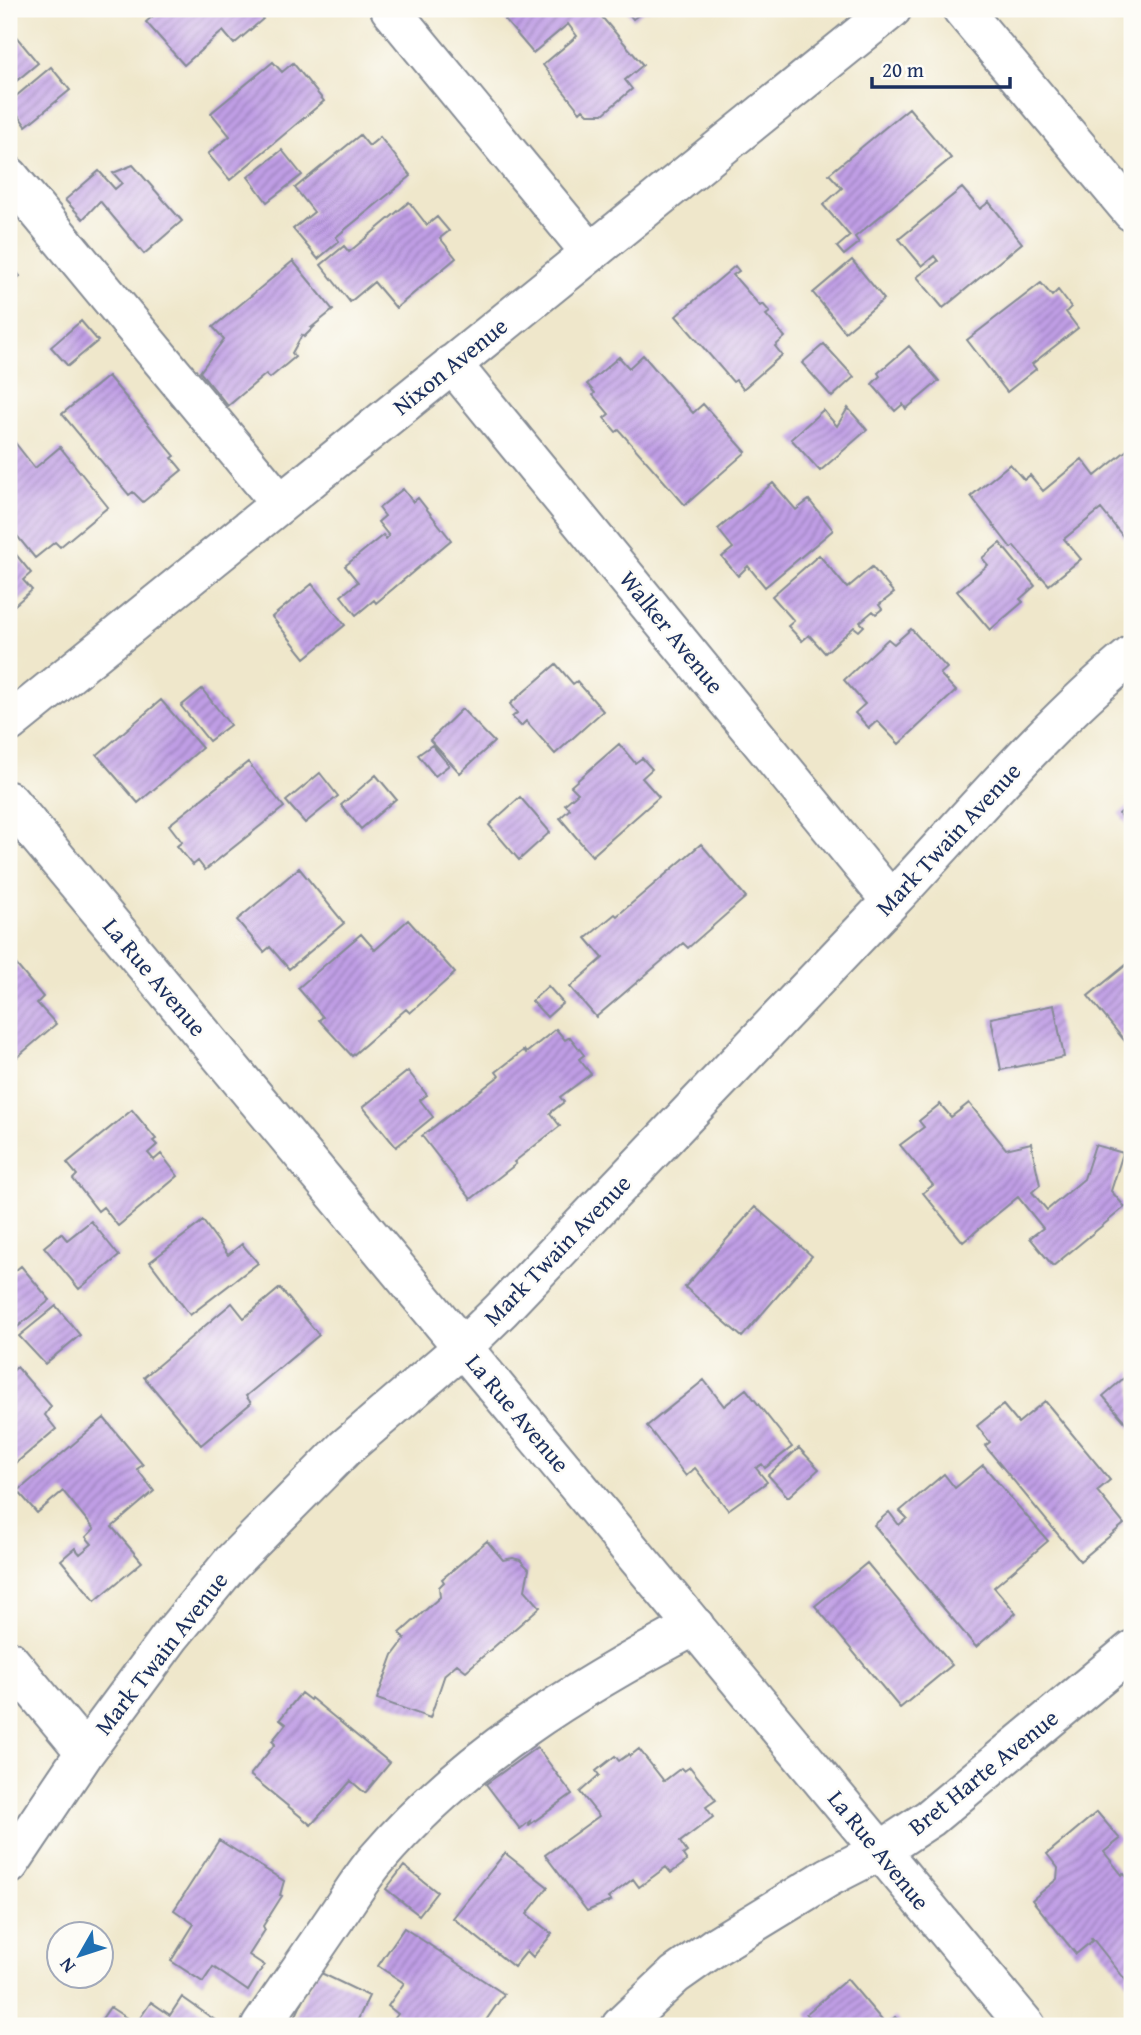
<svg xmlns="http://www.w3.org/2000/svg" width="1141" height="2035" viewBox="0 0 1141 2035" font-family="'Gentium Book Plus',serif">
<style>
.building{fill:url(#building-hatch)}
.lines{fill:none;stroke-linecap:round;stroke-linejoin:round}
.minor-casing{stroke:#858b94;stroke-width:42}
.minor{stroke:#fff;stroke-width:38}
.labels{text-anchor:middle;dominant-baseline:central;stroke-width:5;stroke-linejoin:round;paint-order:stroke}
.street-label{font-size:24px;fill:#1b2f5e;stroke:#fdfcf7}
</style>
<defs>
<pattern id="building-hatch" width="6" height="6" patternUnits="userSpaceOnUse" patternTransform="scale(1.75)"><rect width="6" height="6" fill="#c09ee5"/><path d="M-1 1l2-2M0 6l6-6M5 7l2-2" fill="none" stroke="#9b81bd"/></pattern>
</defs>
<rect width="100%" height="100%" fill="#fdfcf7"/>
<filter id="ink" filterUnits="userSpaceOnUse"><feTurbulence type="fractalNoise" baseFrequency=".0143" numOctaves="2"/><feDisplacementMap in="SourceGraphic" scale="14" xChannelSelector="R" yChannelSelector="G"/><feConvolveMatrix kernelMatrix="1 2 1 2 8 2 1 2 1" color-interpolation-filters="sRGB"/></filter>
<filter id="wash" filterUnits="userSpaceOnUse"><feTurbulence type="fractalNoise" baseFrequency=".00686" numOctaves="4" result="noise"/><feDisplacementMap in="SourceGraphic" scale="28" xChannelSelector="R" yChannelSelector="G"/><feGaussianBlur stdDeviation="1.57" result="paint"/><feColorMatrix in="noise" values="0 0 0 0 0 0 0 0 0 0 0 0 0 0 0 0 0 1.4 0 .05"/><feComposite in="paint" operator="in"/></filter>
<g filter="url(#wash)">
<rect width="100%" height="100%" fill="#efe7cb"/>
<g id="blocks">
<path class="building" d="M 161,9 L 254,9 L 263,19 L 234,44 L 223,31 L 184,65 L 146,22 Z
M 518,9 L 556,9 L 558,11 L 560,9 L 595,9 L 643,65 L 625,80 L 632,89 L 603,114 L 588,114 L 583,109 L 580,112 L 543,65 L 577,36 L 568,24 L 533,53 L 505,20 Z
M 625,9 L 651,9 L 647,12 L 645,10 L 633,19 Z
M 9,28 L 38,63 L 9,87 Z
M 273,62 L 282,72 L 293,63 L 324,101 L 230,180 L 208,154 L 230,136 L 211,113 Z
M 51,67 L 70,90 L 26,126 L 9,102 Z
M 909,108 L 951,158 L 855,237 L 859,243 L 844,255 L 837,247 L 850,236 L 823,205 L 842,188 L 829,174 Z
M 360,135 L 369,146 L 380,137 L 411,176 L 336,237 L 339,241 L 318,259 L 293,229 L 314,212 L 295,188 Z
M 282,150 L 302,175 L 267,202 L 248,177 Z
M 133,165 L 182,221 L 144,254 L 100,201 L 83,219 L 65,200 L 99,171 L 115,189 L 122,183 L 113,173 Z
M 962,188 L 980,209 L 989,202 L 1022,243 L 943,308 L 917,277 L 938,261 L 934,256 L 922,266 L 899,239 Z
M 409,202 L 427,225 L 437,217 L 449,231 L 440,238 L 456,258 L 396,308 L 374,282 L 350,302 L 321,265 L 344,246 L 349,252 Z
M 852,260 L 884,299 L 845,332 L 813,293 Z
M 293,261 L 333,310 L 312,327 L 314,327 L 304,337 L 302,335 L 292,353 L 295,357 L 270,378 L 266,374 L 228,406 L 200,372 L 224,339 L 213,327 Z
M 9,262 L 20,276 L 9,285 Z
M 735,266 L 739,271 L 733,275 L 760,306 L 763,304 L 770,312 L 766,315 L 785,337 L 775,346 L 782,355 L 743,389 L 736,380 L 733,382 L 676,316 Z
M 1041,283 L 1052,296 L 1058,290 L 1071,307 L 1066,312 L 1078,328 L 1032,364 L 1036,369 L 1007,392 L 967,340 Z
M 81,321 L 98,341 L 68,366 L 51,347 Z
M 824,344 L 854,377 L 832,397 L 802,363 Z
M 909,346 L 939,381 L 906,409 L 903,404 L 895,411 L 872,384 L 880,376 L 878,373 Z
M 643,355 L 693,413 L 703,404 L 746,452 L 685,505 L 619,430 L 616,432 L 604,418 L 609,414 L 593,395 L 595,393 L 587,384 L 619,357 L 629,368 Z
M 108,376 L 175,456 L 172,458 L 182,470 L 143,502 L 133,492 L 129,495 L 62,414 Z
M 848,408 L 867,430 L 820,471 L 791,439 L 823,410 L 837,426 Z
M 9,435 L 35,468 L 60,447 L 108,507 L 60,547 L 55,542 L 35,558 L 9,526 Z
M 1132,446 L 1132,534 L 1125,539 L 1101,509 L 1064,539 L 1081,559 L 1049,585 L 1042,577 L 1041,578 L 1014,546 L 1011,548 L 971,496 L 1010,464 L 1024,480 L 1030,475 L 1043,491 L 1082,459 L 1095,476 Z
M 773,483 L 796,510 L 809,500 L 833,530 L 765,587 L 748,566 L 738,576 L 722,557 L 733,548 L 718,529 Z
M 403,489 L 413,502 L 418,498 L 451,540 L 376,603 L 374,600 L 356,615 L 341,596 L 358,582 L 345,566 L 383,535 L 386,539 L 389,536 L 378,522 L 385,516 L 379,508 Z
M 1000,543 L 1035,586 L 1020,599 L 1023,602 L 990,630 L 957,591 L 988,565 L 982,558 Z
M 9,546 L 31,573 L 23,580 L 32,590 L 9,610 Z
M 819,555 L 847,588 L 872,567 L 894,593 L 879,605 L 882,609 L 876,614 L 873,611 L 860,622 L 864,626 L 859,631 L 854,627 L 825,653 L 809,635 L 802,641 L 788,626 L 794,621 L 772,596 Z
M 312,584 L 345,625 L 305,658 L 272,617 Z
M 911,629 L 947,668 L 940,674 L 956,691 L 899,744 L 877,721 L 869,728 L 855,713 L 865,704 L 844,680 L 888,639 L 894,644 Z
M 556,664 L 573,684 L 577,681 L 603,711 L 555,754 L 526,721 L 521,726 L 512,717 L 517,713 L 510,704 Z
M 202,689 L 230,725 L 209,741 L 181,706 Z
M 161,700 L 202,748 L 138,803 L 97,755 Z
M 462,709 L 494,742 L 460,773 L 430,740 Z
M 619,744 L 635,763 L 642,758 L 652,769 L 642,778 L 659,797 L 592,856 L 560,818 L 570,809 L 565,804 L 578,793 L 571,786 Z
M 432,745 L 449,765 L 435,776 L 418,755 Z
M 248,762 L 284,807 L 205,870 L 198,861 L 193,865 L 177,846 L 182,842 L 169,825 Z
M 320,773 L 338,796 L 305,823 L 286,801 Z
M 376,775 L 396,799 L 361,829 L 341,805 Z
M 520,797 L 550,832 L 519,860 L 489,825 Z
M 1132,803 L 1132,831 L 1119,814 Z
M 701,844 L 746,897 L 688,948 L 683,943 L 596,1017 L 570,987 L 603,958 L 586,938 L 615,914 L 617,916 Z
M 299,868 L 344,923 L 289,969 L 270,947 L 264,952 L 237,920 Z
M 408,920 L 455,973 L 410,1013 L 406,1009 L 352,1056 L 319,1020 L 323,1017 L 298,988 L 361,934 L 375,950 Z
M 9,956 L 43,997 L 37,1003 L 56,1024 L 9,1064 Z
M 1126,965 L 1132,973 L 1132,1050 L 1088,996 Z
M 548,986 L 563,1003 L 547,1017 L 532,1001 Z
M 1054,1005 L 1064,1057 L 1001,1070 L 991,1018 Z
M 556,1029 L 565,1040 L 570,1037 L 584,1055 L 579,1059 L 591,1074 L 560,1097 L 564,1102 L 550,1113 L 560,1126 L 514,1162 L 516,1164 L 471,1199 L 422,1136 L 499,1076 L 496,1072 L 524,1050 L 526,1053 Z
M 408,1071 L 427,1095 L 420,1100 L 433,1117 L 396,1147 L 363,1107 Z
M 969,1103 L 1006,1149 L 1031,1143 L 1040,1185 L 1032,1192 L 1047,1210 L 1084,1179 L 1095,1145 L 1123,1153 L 1111,1191 L 1125,1207 L 1053,1266 L 1030,1238 L 1043,1228 L 1018,1197 L 963,1242 L 923,1193 L 933,1185 L 900,1145 L 924,1127 L 919,1121 L 940,1104 L 951,1117 Z
M 132,1110 L 156,1139 L 153,1141 L 157,1145 L 148,1153 L 154,1160 L 161,1154 L 178,1176 L 118,1226 L 103,1207 L 98,1211 L 73,1179 L 77,1175 L 67,1163 Z
M 755,1207 L 812,1256 L 742,1337 L 685,1287 Z
M 91,1221 L 119,1256 L 79,1289 L 44,1247 L 61,1233 L 67,1240 Z
M 203,1221 L 228,1255 L 242,1244 L 258,1263 L 190,1315 L 150,1262 Z
M 21,1266 L 50,1300 L 9,1334 L 9,1276 Z
M 280,1288 L 319,1335 L 246,1396 L 251,1403 L 201,1445 L 144,1377 L 232,1303 L 244,1318 Z
M 56,1306 L 80,1335 L 45,1364 L 19,1336 Z
M 17,1367 L 51,1406 L 45,1415 L 56,1429 L 9,1469 L 9,1374 Z
M 1132,1371 L 1132,1430 L 1103,1396 Z
M 704,1380 L 724,1406 L 746,1389 L 792,1447 L 765,1468 L 762,1464 L 756,1468 L 767,1482 L 728,1510 L 695,1468 L 686,1476 L 647,1426 Z
M 1045,1401 L 1110,1480 L 1097,1491 L 1124,1524 L 1080,1561 L 985,1446 L 990,1442 L 977,1426 L 1003,1405 L 1018,1423 Z
M 104,1418 L 143,1465 L 137,1469 L 154,1491 L 112,1527 L 142,1562 L 95,1601 L 61,1560 L 75,1548 L 80,1554 L 92,1544 L 86,1537 L 94,1529 L 63,1491 L 37,1513 L 18,1491 Z
M 799,1448 L 819,1469 L 788,1497 L 768,1475 Z
M 983,1465 L 1048,1541 L 994,1587 L 1016,1613 L 976,1647 L 874,1525 L 889,1512 L 899,1525 L 907,1518 L 900,1511 L 944,1474 L 955,1488 Z
M 487,1541 L 503,1560 L 513,1558 L 520,1560 L 529,1569 L 525,1590 L 540,1607 L 466,1671 L 457,1664 L 445,1674 L 430,1718 L 377,1699 L 393,1655 L 405,1639 L 400,1633 L 440,1597 L 439,1587 L 444,1582 L 442,1579 Z
M 867,1563 L 952,1665 L 900,1708 L 815,1606 Z
M 301,1693 L 310,1700 L 311,1698 L 390,1763 L 365,1793 L 351,1781 L 311,1825 L 250,1775 L 275,1744 L 272,1741 L 286,1724 L 280,1719 Z
M 537,1747 L 572,1794 L 529,1825 L 530,1821 L 520,1829 L 486,1784 Z
M 639,1749 L 664,1781 L 681,1768 L 684,1771 L 690,1767 L 716,1800 L 706,1807 L 713,1817 L 680,1842 L 687,1852 L 683,1855 L 687,1861 L 671,1873 L 666,1867 L 639,1887 L 633,1879 L 608,1898 L 611,1901 L 587,1911 L 545,1855 L 599,1816 L 580,1792 L 599,1775 L 596,1771 L 615,1756 L 619,1761 L 629,1754 L 630,1756 Z
M 1097,1812 L 1120,1839 L 1104,1852 L 1122,1875 L 1123,1873 L 1132,1882 L 1132,1988 L 1092,1938 L 1091,1939 L 1092,1941 L 1076,1954 L 1032,1900 L 1057,1879 L 1058,1868 L 1047,1854 Z
M 219,1840 L 284,1881 L 280,1895 L 282,1896 L 263,1926 L 265,1930 L 249,1955 L 264,1965 L 248,1991 L 213,1967 L 203,1982 L 171,1961 L 194,1924 L 174,1910 Z
M 505,1853 L 548,1887 L 527,1914 L 552,1934 L 533,1957 L 527,1951 L 514,1967 L 453,1918 Z
M 404,1866 L 437,1892 L 419,1915 L 386,1889 Z
M 404,1928 L 504,1994 L 482,2026 L 389,2026 L 398,2014 L 388,2006 L 404,1983 L 378,1966 Z
M 317,1971 L 369,1996 L 355,2026 L 291,2026 Z
M 847,1979 L 886,2025 L 895,2017 L 903,2026 L 816,2026 L 806,2014 Z
M 182,1997 L 219,2023 L 216,2026 L 97,2026 L 110,2007 L 136,2024 L 151,2002 L 170,2015 Z"/>
</g>
</g>
<g filter="url(#ink)">
<use href="#blocks" fill-opacity="0" stroke="#858b94" stroke-width="2"/>
<g class="lines">
<defs>
<path id="minor" d="M 390,9 L 590,252
M 962,9 L 1132,212
M 9,176 L 280,503
M 452,364 L 891,901
M 9,723 L 892,9
M 9,801 L 1026,2026
M 9,1660 L 85,1752
M 9,1865 L 85,1752 L 170,1637 L 231,1563 L 345,1448 L 463,1347 L 501,1310 C 631,1173 762,1037 892,900 C 970,817 1044,727 1132,655
M 261,2026 C 286,1990 311,1954 336,1917 C 349,1898 361,1878 376,1860 C 463,1758 577,1688 695,1626
M 621,2026 L 675,1975 L 716,1946 L 829,1877 L 880,1851 L 930,1818 L 1132,1650"/>
</defs>
<use href="#minor" class="minor-casing"/>
<use href="#minor" class="minor"/>
</g>
</g>
<g class="labels">
<g class="street-label">
<text transform="translate(450 366) rotate(-39)">Nixon Avenue</text>
<text transform="translate(672 632) rotate(51)">Walker Avenue</text>
<text transform="translate(948 839) rotate(-47)">Mark Twain Avenue</text>
<text transform="translate(155 977) rotate(50)">La Rue Avenue</text>
<text transform="translate(557 1250) rotate(-46)">Mark Twain Avenue</text>
<text transform="translate(518 1413) rotate(50)">La Rue Avenue</text>
<text transform="translate(161 1653) rotate(-52)">Mark Twain Avenue</text>
<text transform="translate(983 1772) rotate(-39)">Bret Harte Avenue</text>
<text transform="translate(879 1850) rotate(51)">La Rue Avenue</text>
</g>
</g>
<rect width="1141" height="2035" fill="none" stroke="#fdfcf7" stroke-width="35"/>
<g transform="translate(80 1955) rotate(231)"><circle r="33" fill="#fdfcf7" stroke="#a3aaba" stroke-width="2"/>
<path d="M0-5L12 26L0 18L-12 26Z" fill="#1f6fb2"/>
<text y="-10" font-size="19" font-weight="bold" text-anchor="middle" fill="#1b2f5e">N</text>
</g>
<path d="M872 77v10h138v-10" fill="none" stroke="#1b2f5e" stroke-width="3.5"/>
<text x="882" y="77" font-size="21" fill="#1b2f5e" stroke="#fdfcf7" stroke-width="5" paint-order="stroke">20 m</text>
</svg>
